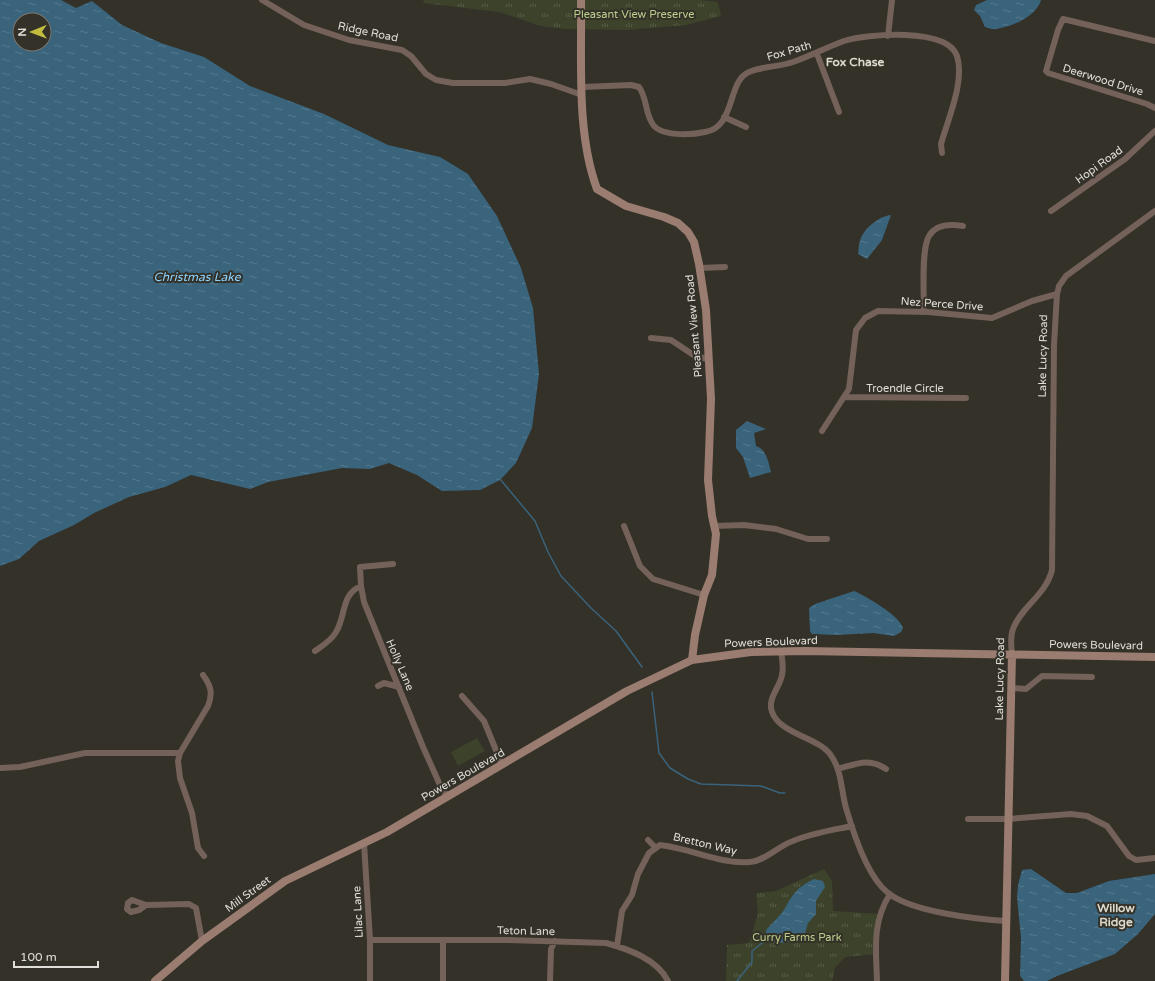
<svg xmlns="http://www.w3.org/2000/svg" width="1155" height="981" viewBox="0 0 1155 981" font-family="'Varela Round',sans-serif">
<style>
.grass{fill:#3c432a}
.park{fill:url(#park-tufts)}
.water{fill:url(#water-ripples);fill-rule:evenodd}
.lines{fill:none;stroke-linecap:round;stroke-linejoin:round}
.stream{stroke:#3a637c;stroke-width:1.5}
.street{stroke:#74615a;stroke-width:6}
.secondary{stroke:#9a7c70;stroke-width:8}
.labels{text-anchor:middle;dominant-baseline:central;stroke-width:4;stroke-linejoin:round;paint-order:stroke}
.park-label{font-size:11px;fill:#bccf8c;stroke:#333128}
.street-label{font-size:11px;fill:#e0ded8;stroke:#333128}
.neighbourhood-label{font-size:12px;font-weight:bold;fill:#dbd8cc;stroke:#333128}
.water-label{font-size:12px;font-style:italic;fill:#8dd2fc;stroke:#333128}
</style>
<defs>
<pattern id="park-tufts" width="24" height="20" patternUnits="userSpaceOnUse"><rect width="24" height="20" fill="#3c432a"/><path d="M3 7l-1-3M5 7V3M7 7l1-3M15 17l-1-3M17 17v-4M19 17l1-3" fill="none" stroke="#585e48"/></pattern>
<pattern id="water-ripples" width="26" height="14" patternUnits="userSpaceOnUse"><rect width="26" height="14" fill="#3a637c"/><path d="M2 4q2-2 4 0t4 0M15 11q2-2 4 0t4 0" fill="none" stroke="#56798e"/></pattern>
</defs>
<rect width="100%" height="100%" fill="#333128"/>
<path class="grass" d="M 477,738 L 485,751 L 458,766 L 451,752 Z"/>
<path class="park" d="M 424,0 L 701,0 L 718,2 L 721,16 L 686,25 L 627,30 L 565,29 L 541,26 L 499,12 L 423,3 Z
M 824,869 L 832,881 L 833,911 L 880,914 L 877,954 L 845,957 L 835,968 L 832,981 L 726,981 L 727,945 L 749,943 L 758,913 L 756,893 L 776,891 Z"/>
<path class="water" d="M 0,0 L 61,0 L 76,8 L 92,1 L 122,25 L 161,43 L 204,57 L 250,86 L 324,114 L 388,145 L 440,157 L 468,174 L 497,216 L 521,268 L 533,308 L 539,374 L 532,428 L 516,463 L 500,480 L 480,490 L 442,491 L 417,475 L 389,463 L 370,469 L 342,468 L 268,482 L 250,489 L 191,475 L 165,487 L 129,497 L 94,513 L 74,525 L 39,541 L 19,559 L 0,566 ZM 20,20 L 44,20 L 44,44 L 20,44 Z
M 987,0 L 1041,0 C 1036,17 1013,26 997,29 C 993,30 989,28 985,27 L 980,16 L 974,10 L 976,5 Z
M 891,215 L 882,240 L 867,259 L 858,254 C 859,250 858,245 860,241 C 863,229 879,216 891,215 Z
M 747,421 L 766,429 L 754,433 L 756,446 C 767,450 768,461 771,472 L 750,478 L 743,457 L 736,448 L 736,430 Z
M 854,591 C 866,596 900,616 903,628 L 901,632 L 894,636 L 873,633 L 836,635 L 812,634 L 810,631 L 809,608 L 815,604 Z
M 1031,869 L 1066,893 L 1077,893 L 1109,881 L 1155,874 L 1155,914 L 1138,934 L 1115,954 L 1057,976 L 1047,981 L 1024,981 L 1020,976 L 1021,938 L 1017,897 L 1018,885 L 1022,870 Z
M 814,879 L 823,881 L 825,887 L 816,901 L 816,914 L 808,923 L 803,940 L 780,943 L 768,941 L 761,944 C 764,939 765,933 767,929 C 772,923 779,917 784,910 C 793,894 796,888 814,879 Z"/>
<g class="lines">
<path class="stream" d="M 500,479 L 535,521 L 548,552 L 561,576 L 591,608 L 616,631 L 642,667
M 652,692 L 659,753 L 670,768 L 688,779 L 701,784 L 761,786 L 780,793 L 785,793
M 737,981 L 752,962 L 752,951 L 762,943"/>
<path class="street" d="M 262,0 L 304,25 L 349,40 L 402,50 L 411,56 L 426,74 L 436,80 L 453,83 L 505,83 L 530,79 L 551,84 L 582,95
M 888,36 L 892,0
M 1155,41 L 1063,19 L 1058,30 L 1046,71 L 1048,73 L 1147,104 L 1155,108
M 817,54 L 839,112
M 582,87 L 631,85 L 639,87 C 647,98 645,112 652,123 C 659,137 692,135 705,132 C 736,127 727,81 749,72 C 763,66 779,67 793,62 C 811,56 827,47 844,41 C 866,34 947,27 957,56 C 965,81 948,119 941,144 L 942,153
M 724,117 L 746,127
M 1051,211 L 1125,159 L 1155,131
M 699,268 L 725,267
M 924,312 C 924,295 921,249 929,236 C 936,224 951,224 963,226
M 651,338 L 671,340 L 695,356 L 708,359
M 844,397 L 966,398
M 822,431 L 849,389 L 856,330 L 865,318 L 878,311 L 928,312 L 992,318 L 1032,301 L 1057,294 L 1059,286 L 1066,276 L 1155,211
M 624,526 L 640,566 L 653,579 L 704,595
M 714,526 L 744,525 L 776,529 L 808,539 L 827,539
M 393,564 L 360,567 L 361,586 L 364,602 L 423,747 L 440,785 L 448,797
M 315,651 C 322,646 332,640 336,632 C 346,616 341,594 361,586
M 781,651 C 782,659 784,667 782,675 C 780,687 767,699 772,712 C 780,734 817,737 830,754 C 842,770 841,790 846,808 C 853,832 867,876 887,892 C 910,912 976,919 1006,921
M 1012,654 C 1011,646 1010,637 1013,629 C 1021,607 1046,595 1052,570 L 1054,345 L 1057,294
M 203,675 C 211,686 213,693 208,706 L 180,753 L 178,761 L 180,778 L 192,813 L 198,848 L 204,856
M 378,686 L 384,683 L 399,687
M 1011,688 L 1026,689 L 1042,676 L 1092,677
M 462,696 L 484,721 L 502,765
M 0,768 L 20,767 L 85,753 L 180,753
M 838,769 C 856,764 869,757 886,769
M 968,819 L 1008,819 L 1071,814 L 1087,816 L 1107,826 L 1129,856 L 1136,860 L 1155,858
M 648,840 L 656,848
M 364,843 L 370,940 L 370,981
M 146,905 L 132,900 L 128,903 L 127,909 L 131,912 L 139,910 L 146,905 L 189,904 L 196,908 L 202,941
M 370,940 L 507,940 L 606,943 C 628,949 657,959 668,981
M 617,946 L 622,911 L 632,895 L 638,874 L 649,853 L 660,845 C 689,848 722,865 750,862 C 765,861 778,846 793,841 C 812,833 833,830 852,826
M 443,981 L 443,940
M 550,981 L 551,949 L 555,941
M 877,981 C 876,949 872,922 890,894"/>
<path class="secondary" d="M 581,0 C 582,61 576,132 597,189 L 626,206 L 664,217 L 678,223 L 688,232 L 694,242 L 699,264 L 706,310 L 711,399 L 708,480 L 712,516 L 716,534 L 712,575 L 704,595 L 695,635 L 692,660
M 155,981 L 202,941 L 285,881 L 387,832 L 627,691 L 692,660 L 751,652 L 805,651 L 1155,657
M 1005,981 L 1012,654"/>
</g>
<g class="labels">
<g class="park-label">
<text x="634" y="14">Pleasant View Preserve</text>
<text x="797" y="937">Curry Farms Park</text>
</g>
<g class="street-label">
<text transform="translate(368 32) rotate(12)">Ridge Road</text>
<text transform="translate(789 51) rotate(-16)">Fox Path</text>
<text transform="translate(1103 80) rotate(17)">Deerwood Drive</text>
<text transform="translate(1099 165) rotate(-36)">Hopi Road</text>
<text transform="translate(942 304) rotate(4)">Nez Perce Drive</text>
<text transform="translate(694 326) rotate(-95)">Pleasant View Road</text>
<text transform="translate(1043 356) rotate(-89)">Lake Lucy Road</text>
<text x="905" y="388">Troendle Circle</text>
<text transform="translate(771 642) rotate(-2)">Powers Boulevard</text>
<text transform="translate(1096 645) rotate(1)">Powers Boulevard</text>
<text transform="translate(400 665) rotate(67)">Holly Lane</text>
<text transform="translate(1000 679) rotate(-89)">Lake Lucy Road</text>
<text transform="translate(463 775) rotate(-30)">Powers Boulevard</text>
<text transform="translate(705 844) rotate(13)">Bretton Way</text>
<text transform="translate(248 894) rotate(-36)">Mill Street</text>
<text transform="translate(358 912) rotate(-93)">Lilac Lane</text>
<text transform="translate(526 931) rotate(1)">Teton Lane</text>
</g>
<g class="neighbourhood-label">
<text x="855" y="62">Fox Chase</text>
<text x="1116" y="908">Willow<tspan x="1116" dy="14">Ridge</tspan></text>
</g>
<g class="water-label">
<text x="197" y="277">Christmas Lake</text>
</g>
</g>
<g transform="translate(32 32) rotate(269)"><circle r="19" fill="#333128" stroke="#78766e"/>
<path d="M0-3L7 15L0 10L-7 15Z" fill="#c2bd3f"/>
<text y="-6" font-size="11" font-weight="bold" text-anchor="middle" fill="#e0ded8">N</text>
</g>
<path d="M14 961v6h84v-6" fill="none" stroke="#e0ded8" stroke-width="2"/>
<text x="20" y="961" font-size="12" fill="#e0ded8" stroke="#333128" stroke-width="3" paint-order="stroke">100 m</text>
</svg>
